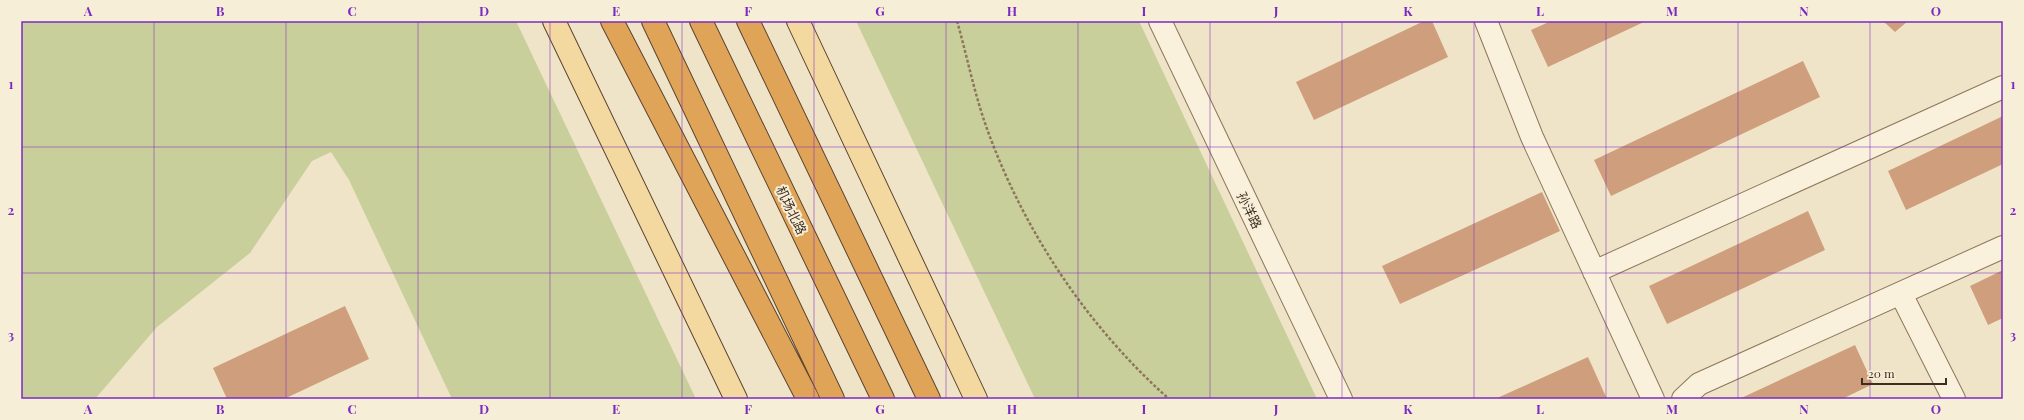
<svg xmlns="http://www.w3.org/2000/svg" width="2024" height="420" viewBox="0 0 2024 420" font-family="'Playfair Display','Noto Sans SC',serif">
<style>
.green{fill:#c9cf9b}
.building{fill:#cf9f7d}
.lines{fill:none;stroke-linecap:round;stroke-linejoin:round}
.minor-casing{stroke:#8d765c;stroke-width:24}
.major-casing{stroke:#5b4430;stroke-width:24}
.highway-casing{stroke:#5b4430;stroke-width:24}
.path{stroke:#8d765c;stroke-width:2.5;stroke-dasharray:3 2;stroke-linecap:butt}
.minor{stroke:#faf1dc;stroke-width:22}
.major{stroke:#f3d9a0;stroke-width:22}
.highway{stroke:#e0a458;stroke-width:22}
.grid{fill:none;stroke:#7b2cbf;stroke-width:1;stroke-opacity:0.55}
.labels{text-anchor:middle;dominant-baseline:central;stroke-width:4;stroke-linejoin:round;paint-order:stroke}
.street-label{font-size:13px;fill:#3d2e20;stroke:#f7eed8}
.neatline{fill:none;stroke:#7b2cbf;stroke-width:1.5}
.grid-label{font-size:13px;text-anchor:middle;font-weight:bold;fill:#7b2cbf}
</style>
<rect width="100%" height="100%" fill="#f0e4c8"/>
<path class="green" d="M 21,21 L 516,21 L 696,399 L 452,399 L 349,180 L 331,152 L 312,161 L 250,253 L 157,327 L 95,399 L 21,399 Z
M 856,21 L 1139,21 L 1317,399 L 1035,399 Z"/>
<path class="building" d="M 1424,21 L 1432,21 L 1448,57 L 1314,120 L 1296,82 Z
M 1551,21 L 1646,21 L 1548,67 L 1531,30 Z
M 1883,21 L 1908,21 L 1895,32 Z
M 1803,61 L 1820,97 L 1611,196 L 1594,160 Z
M 2003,116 L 2003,164 L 1906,210 L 1888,171 Z
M 1542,192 L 1560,231 L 1400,304 L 1382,266 Z
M 1808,211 L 1825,250 L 1667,324 L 1649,286 Z
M 2003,270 L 2003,318 L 1988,325 L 1970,286 Z
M 345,306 L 369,359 L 284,399 L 227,399 L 213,368 Z
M 1855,345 L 1873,384 L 1842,399 L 1739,399 Z
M 1588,357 L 1607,399 L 1495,399 Z"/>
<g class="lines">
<defs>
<path id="minor" d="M 1160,21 L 1341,399
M 1486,21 L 1532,137 L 1653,399
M 1594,272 L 2003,87
M 1901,294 L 1954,399
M 1683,399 L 1699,384 L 2003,247"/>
<path id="major" d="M 554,21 L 736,399
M 798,21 L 976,399"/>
<path id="highway" d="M 612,21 L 808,399
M 653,21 L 833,399
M 701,21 L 883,399
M 748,21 L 929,399"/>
</defs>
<use href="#minor" class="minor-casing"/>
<use href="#major" class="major-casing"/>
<use href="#highway" class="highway-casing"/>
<path class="path" d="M 957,21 C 967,56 974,92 986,126 C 1023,230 1087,326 1169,399"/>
<use href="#minor" class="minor"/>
<use href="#major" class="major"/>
<use href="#highway" class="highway"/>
</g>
<path class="grid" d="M 154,21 L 154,399M 286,21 L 286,399M 418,21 L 418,399M 550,21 L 550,399M 682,21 L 682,399M 814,21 L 814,399M 946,21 L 946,399M 1078,21 L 1078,399M 1210,21 L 1210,399M 1342,21 L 1342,399M 1474,21 L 1474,399M 1606,21 L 1606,399M 1738,21 L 1738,399M 1870,21 L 1870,399M 21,147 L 2003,147M 21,273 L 2003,273"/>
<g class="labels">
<g class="street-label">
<text transform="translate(792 210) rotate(64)">机场北路</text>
<text transform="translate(1250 210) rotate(64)">孙洋路</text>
</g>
</g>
<rect width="2024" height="420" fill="none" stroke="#f7eed8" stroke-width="44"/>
<path d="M1862 378v6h84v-6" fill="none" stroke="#3d2e20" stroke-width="2"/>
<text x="1868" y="378" font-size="12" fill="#3d2e20" stroke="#f7eed8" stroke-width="3" paint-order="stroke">20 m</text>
<rect x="22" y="22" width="1980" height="376" class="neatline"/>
<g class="grid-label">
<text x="88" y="16">A</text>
<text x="220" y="16">B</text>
<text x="352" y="16">C</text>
<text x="484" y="16">D</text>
<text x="616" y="16">E</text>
<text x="748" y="16">F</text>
<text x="880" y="16">G</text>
<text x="1012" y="16">H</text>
<text x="1144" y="16">I</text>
<text x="1276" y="16">J</text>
<text x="1408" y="16">K</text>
<text x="1540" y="16">L</text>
<text x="1672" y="16">M</text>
<text x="1804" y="16">N</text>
<text x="1936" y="16">O</text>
<text x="11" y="89">1</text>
<text x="2013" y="89">1</text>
<text x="11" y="215">2</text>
<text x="2013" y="215">2</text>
<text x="11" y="340">3</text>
<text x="2013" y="340">3</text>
<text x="88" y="414">A</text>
<text x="220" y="414">B</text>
<text x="352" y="414">C</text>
<text x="484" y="414">D</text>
<text x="616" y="414">E</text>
<text x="748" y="414">F</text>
<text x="880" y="414">G</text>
<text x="1012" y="414">H</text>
<text x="1144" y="414">I</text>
<text x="1276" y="414">J</text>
<text x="1408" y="414">K</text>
<text x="1540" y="414">L</text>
<text x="1672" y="414">M</text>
<text x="1804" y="414">N</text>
<text x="1936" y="414">O</text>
</g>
</svg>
